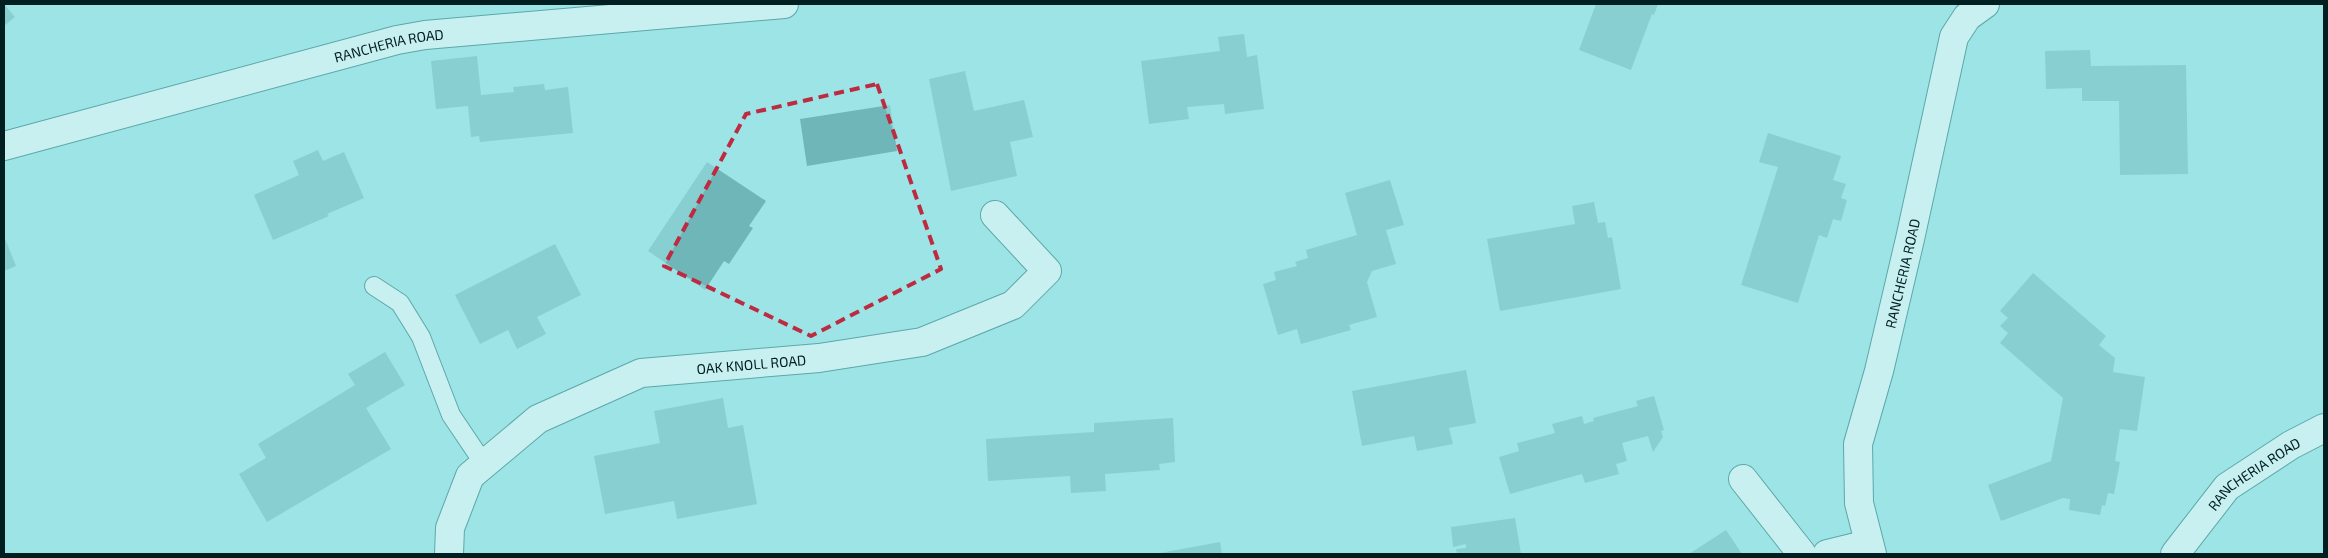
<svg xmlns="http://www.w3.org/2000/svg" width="2328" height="558" viewBox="0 0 2328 558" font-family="'Exo 2',sans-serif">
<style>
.building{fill:#6fb6b8}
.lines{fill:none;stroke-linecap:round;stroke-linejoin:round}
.lane-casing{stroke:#0f5f62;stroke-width:20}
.street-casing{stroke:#0f5f62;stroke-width:30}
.lane{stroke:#fff;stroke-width:18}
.street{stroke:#fff;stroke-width:28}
.marked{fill:none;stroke:#bc2b40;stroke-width:4;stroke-dasharray:10 6;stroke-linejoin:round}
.labels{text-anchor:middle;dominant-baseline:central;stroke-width:4;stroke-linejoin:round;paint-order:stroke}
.street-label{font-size:14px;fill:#011f20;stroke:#a9f1f3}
</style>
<rect width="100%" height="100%" fill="#9ce4e6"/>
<path class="building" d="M 4,4 L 15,17 L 4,26 Z
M 1596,4 L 1658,4 L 1654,15 L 1652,14 L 1631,70 L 1579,50 Z
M 1244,34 L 1247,57 L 1257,55 L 1264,109 L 1225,114 L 1224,104 L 1187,107 L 1189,119 L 1149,124 L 1141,61 L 1220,51 L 1218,37 Z
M 2090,50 L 2091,66 L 2186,65 L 2188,174 L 2120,175 L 2119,101 L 2082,101 L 2082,88 L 2046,89 L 2045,51 Z
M 477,56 L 481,95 L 514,92 L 513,87 L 544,84 L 545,90 L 568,87 L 573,133 L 480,142 L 479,136 L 471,137 L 468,106 L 436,109 L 431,61 Z
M 965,71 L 974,111 L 1024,100 L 1033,137 L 1010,142 L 1017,176 L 951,191 L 929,79 Z
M 890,105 L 897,151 L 807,166 L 800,119 Z
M 1768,133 L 1841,156 L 1833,180 L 1846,184 L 1841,198 L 1847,200 L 1841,221 L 1833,219 L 1827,238 L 1819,235 L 1798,303 L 1741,285 L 1778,167 L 1759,162 Z
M 318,150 L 323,161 L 344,152 L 364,198 L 327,214 L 329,216 L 273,240 L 254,195 L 299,175 L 293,161 Z
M 707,162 L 766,201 L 749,226 L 753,228 L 729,264 L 724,261 L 705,290 L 648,251 Z
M 1390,180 L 1404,225 L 1386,230 L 1396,264 L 1372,271 L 1367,282 L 1377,317 L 1349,325 L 1351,330 L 1301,344 L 1297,329 L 1278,335 L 1263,284 L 1276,280 L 1274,272 L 1297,266 L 1295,262 L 1308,258 L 1306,250 L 1357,235 L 1345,193 Z
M 1594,202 L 1598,223 L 1605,222 L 1608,238 L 1612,237 L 1621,289 L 1500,311 L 1487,239 L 1575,224 L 1572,206 Z
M 4,236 L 16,266 L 4,271 Z
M 555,244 L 581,295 L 537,317 L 546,334 L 517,349 L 508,330 L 480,344 L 455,295 Z
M 2033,273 L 2106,336 L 2099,345 L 2115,358 L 2113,372 L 2145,377 L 2137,431 L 2120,429 L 2115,461 L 2120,462 L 2114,494 L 2108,493 L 2105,506 L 2102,505 L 2100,515 L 2069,510 L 2070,499 L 2063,498 L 2001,521 L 1988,485 L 2051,461 L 2063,398 L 2000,343 L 2008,333 L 2000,326 L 2008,318 L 2000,311 Z
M 385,352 L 405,385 L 366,408 L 391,449 L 267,522 L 239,474 L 266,458 L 258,444 L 355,385 L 348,374 Z
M 1466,370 L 1476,423 L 1449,428 L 1453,444 L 1417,451 L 1414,436 L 1362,446 L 1352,391 Z
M 1654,396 L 1664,430 L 1661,431 L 1663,437 L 1653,452 L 1648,436 L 1622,443 L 1627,461 L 1616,464 L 1619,474 L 1585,483 L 1582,474 L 1510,494 L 1499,457 L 1519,451 L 1517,443 L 1555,433 L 1552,424 L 1582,416 L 1584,424 L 1594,421 L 1593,418 L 1638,406 L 1636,401 Z
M 723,398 L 728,428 L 743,425 L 757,504 L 677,519 L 674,501 L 605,514 L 594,456 L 660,443 L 654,411 Z
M 1173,418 L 1175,462 L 1159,464 L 1160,470 L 1105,474 L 1106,491 L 1071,493 L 1070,476 L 988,481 L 986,439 L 1094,432 L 1094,423 Z
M 1515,518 L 1521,554 L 1457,554 L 1456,549 L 1466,548 L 1466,544 L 1453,547 L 1451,527 Z
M 1726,530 L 1742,554 L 1689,554 Z
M 1220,542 L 1222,554 L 1161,554 L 1160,553 Z"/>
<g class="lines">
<defs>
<path id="lane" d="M 374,286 L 400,303 L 421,337 L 451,415 L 484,464"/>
<g id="street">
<path id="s1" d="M 4,146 L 397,40 L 425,35 L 784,4"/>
<path d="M 1743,479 L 1802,554"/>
<path id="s2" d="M 449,554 L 450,528 L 470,476 L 538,419 L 641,373 L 819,358 L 922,342 L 1013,305 L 1047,271 L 995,215"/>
<path d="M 1827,554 L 1868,544"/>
<path id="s3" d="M 1872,554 L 1859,503 L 1858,444 L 1879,371 L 1910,239 L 1954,37 L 1967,17 L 1985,4"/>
<path id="s4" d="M 2175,554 L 2227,487 L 2291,445 L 2324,428"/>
</g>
</defs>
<use href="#lane" class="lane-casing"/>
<use href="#street" class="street-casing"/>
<use href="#lane" class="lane"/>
<use href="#street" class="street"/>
</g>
<path d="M0 0H2328V558H0ZM 877,84 L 941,269 L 811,336 L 664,266 L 746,114 Z" fill="#9ce4e6" fill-opacity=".55" fill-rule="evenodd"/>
<path class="marked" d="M 877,84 L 941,269 L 811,336 L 664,266 L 746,114 Z"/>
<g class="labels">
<g class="street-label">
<text stroke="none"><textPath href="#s1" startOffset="398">RANCHERIA ROAD</textPath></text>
<text stroke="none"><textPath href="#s3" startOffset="288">RANCHERIA ROAD</textPath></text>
<text stroke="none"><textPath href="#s2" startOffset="394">OAK KNOLL ROAD</textPath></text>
<text stroke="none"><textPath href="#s4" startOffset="114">RANCHERIA ROAD</textPath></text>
</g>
</g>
<rect width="2328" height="558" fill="none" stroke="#011f20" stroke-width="10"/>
</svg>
